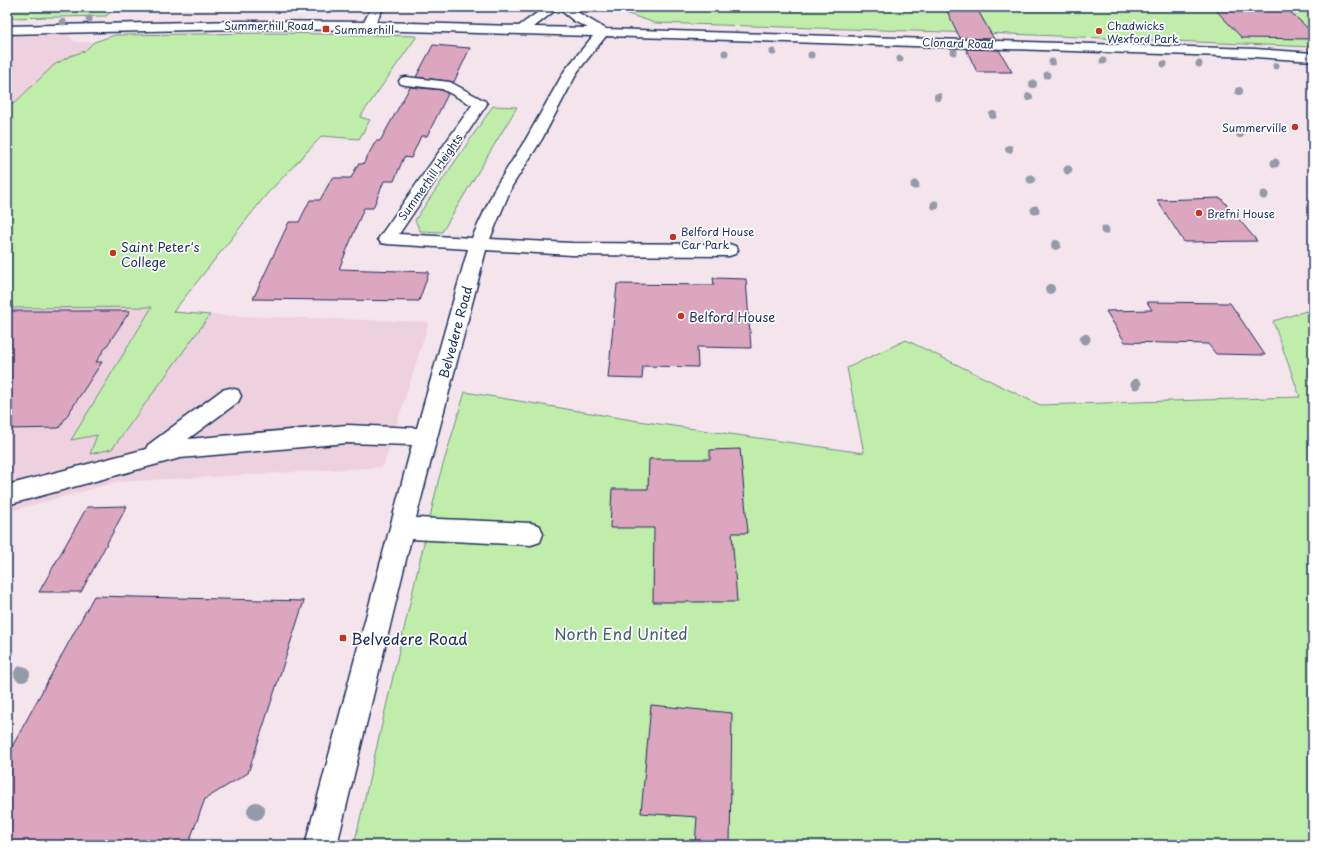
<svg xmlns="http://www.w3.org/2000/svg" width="1320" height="852" viewBox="0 0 1320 852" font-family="'Playpen Sans',sans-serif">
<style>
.built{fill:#edd1de}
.green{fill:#c1edaa;stroke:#6e8e84}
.building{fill:#dca6bf;stroke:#1b2f5e}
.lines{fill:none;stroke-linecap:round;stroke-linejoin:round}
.minor-casing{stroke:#1b2f5e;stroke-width:3}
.minor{fill:#fff;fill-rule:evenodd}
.tree{fill:#939aa8}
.poi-dot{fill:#c8321e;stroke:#fff;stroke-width:1.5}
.labels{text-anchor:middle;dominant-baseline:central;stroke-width:3.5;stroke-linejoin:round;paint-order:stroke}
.far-street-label{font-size:11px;fill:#1b2f5e;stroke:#fff}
.far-poi-label{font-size:11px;fill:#1b2f5e;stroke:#fff;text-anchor:start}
.poi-label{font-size:13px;fill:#1b2f5e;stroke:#fff;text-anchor:start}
.street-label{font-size:13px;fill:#1b2f5e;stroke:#fff}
.near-park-label{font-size:16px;fill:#445e71;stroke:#fff}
.near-poi-label{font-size:16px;fill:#1b2f5e;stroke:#fff;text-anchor:start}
</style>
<rect width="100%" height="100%" fill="#f4e4ec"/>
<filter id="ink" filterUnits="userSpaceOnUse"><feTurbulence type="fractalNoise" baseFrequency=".025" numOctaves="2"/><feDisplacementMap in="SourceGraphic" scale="8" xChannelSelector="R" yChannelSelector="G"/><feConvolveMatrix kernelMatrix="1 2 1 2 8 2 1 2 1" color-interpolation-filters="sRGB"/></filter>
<g filter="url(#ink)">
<path class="built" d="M 277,33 L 417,36 L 360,117 L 370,120 L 359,139 L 322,136 L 266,195 L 173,312 L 210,315 L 429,322 L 383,467 L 117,482 L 7,512 L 7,36 L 68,35 L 75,42 L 94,42 L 115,35 Z"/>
<path class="green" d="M 7,7 L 117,7 L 106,16 L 7,18 Z
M 607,7 L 1313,7 L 1313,47 L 1010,34 L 655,23 Z
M 277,33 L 417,36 L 360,117 L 370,120 L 359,139 L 322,136 L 266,195 L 173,312 L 210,315 L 112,449 L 90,454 L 97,435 L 71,440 L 152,307 L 7,308 L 7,110 L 54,65 L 70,56 L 85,51 L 94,42 L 115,35 Z
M 493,106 L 517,107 L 442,232 L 420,231 L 415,220 Z
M 1313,309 L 1313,845 L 354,845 L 439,478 L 465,392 L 638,421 L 864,453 L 847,368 L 906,340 L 1040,405 L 1300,397 L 1273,321 Z"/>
<path class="building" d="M 945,7 L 976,7 L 994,39 L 960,38 Z
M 1213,7 L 1285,7 L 1313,33 L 1313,39 L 1242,38 Z
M 433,45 L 470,48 L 454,82 L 416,77 Z
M 966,49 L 999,50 L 1012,72 L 977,72 Z
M 410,87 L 442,90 L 448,94 L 427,136 L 421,136 L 411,158 L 404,157 L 394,181 L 384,181 L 373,208 L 364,208 L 339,269 L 429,272 L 419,301 L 253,299 L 289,222 L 299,222 L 310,200 L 320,200 L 332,178 L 351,178 L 358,164 L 363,164 L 376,141 L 380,141 Z
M 1221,198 L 1257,241 L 1184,242 L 1157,200 Z
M 713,278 L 746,279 L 751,348 L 697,347 L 698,367 L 643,366 L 642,379 L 608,378 L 617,284 L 714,285 Z
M 1147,302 L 1230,303 L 1265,355 L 1216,354 L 1208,344 L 1125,342 L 1106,311 L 1152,310 Z
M 7,311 L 130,311 L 96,362 L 102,362 L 59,428 L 7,429 Z
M 740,449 L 748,533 L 732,533 L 737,602 L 653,602 L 654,528 L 610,528 L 612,489 L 648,489 L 649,459 L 710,459 L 710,450 Z
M 127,506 L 81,592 L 39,592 L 87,507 Z
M 94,596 L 304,601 L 248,773 L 205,799 L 188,845 L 7,845 L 7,756 Z
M 651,705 L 732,713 L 730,845 L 695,845 L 697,817 L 641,813 Z"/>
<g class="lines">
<defs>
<path id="minor" d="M 372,7 L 384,7 L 376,22 L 519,26 L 545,7 L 571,7 L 582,15 L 606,29 L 1255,49 L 1313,53 L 1313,61 L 1255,57 L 606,36 L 578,71 L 542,139 L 512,186 L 490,239 L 572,243 L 729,244 L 735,246 L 738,250 L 735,254 L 729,256 L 572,255 L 486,250 L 416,518 L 531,523 L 540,526 L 543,534 L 540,542 L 531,545 L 411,539 L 337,845 L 305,845 L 412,445 L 347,443 L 180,458 L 7,505 L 7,485 L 146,449 L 148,445 L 222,390 L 230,388 L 238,390 L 241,396 L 238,402 L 188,439 L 347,425 L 417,428 L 468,249 L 387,244 L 381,243 L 378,239 L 472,105 L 442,89 L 406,85 L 401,84 L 399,81 L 401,78 L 406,77 L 450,82 L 485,101 L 487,104 L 399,234 L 472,238 L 496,186 L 526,139 L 565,70 L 593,36 L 368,30 L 241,29 L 7,34 L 7,26 L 241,21 L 364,22 ZM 558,8 L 574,21 L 588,28 L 534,27 Z"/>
</defs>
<use href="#minor" class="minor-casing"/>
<use href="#minor" class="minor"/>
</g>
<g class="tree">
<circle cx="89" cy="19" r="3.5"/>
<circle cx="63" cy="22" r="3.5"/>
<circle cx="773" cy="52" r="3.5"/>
<circle cx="954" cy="52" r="3.5"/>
<circle cx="725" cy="53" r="3.5"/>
<circle cx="811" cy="55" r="3.5"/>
<circle cx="900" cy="59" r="3.5"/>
<circle cx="1103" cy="61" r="3.5"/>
<circle cx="1052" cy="62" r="3.5"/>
<circle cx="1164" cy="64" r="3.5"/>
<circle cx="1199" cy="64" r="3.5"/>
<circle cx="1276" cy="66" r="3.5"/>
<circle cx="1047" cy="75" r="3.5"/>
<circle cx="1033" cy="84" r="4"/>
<circle cx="1239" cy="91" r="4"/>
<circle cx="938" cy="97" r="4"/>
<circle cx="1029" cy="97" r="4"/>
<circle cx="993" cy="115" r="4"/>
<circle cx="1240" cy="134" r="4"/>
<circle cx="1009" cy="149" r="4"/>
<circle cx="1275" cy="163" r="4.5"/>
<circle cx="1068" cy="170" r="4.5"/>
<circle cx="1031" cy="179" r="4.5"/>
<circle cx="915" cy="185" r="4.5"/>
<circle cx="1264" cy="195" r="4.5"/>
<circle cx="935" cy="205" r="4.5"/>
<circle cx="1035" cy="210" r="4.5"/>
<circle cx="1105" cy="230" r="4.5"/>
<circle cx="1056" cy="245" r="5"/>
<circle cx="1050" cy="289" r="5"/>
<circle cx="1085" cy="339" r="5.5"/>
<circle cx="1136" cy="384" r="5.5"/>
<circle cx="22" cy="674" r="8"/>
<circle cx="256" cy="811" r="9"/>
</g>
</g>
<g class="poi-dot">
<rect x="322" y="25" width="8" height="8" rx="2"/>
<circle cx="1099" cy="31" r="4"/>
<circle cx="1295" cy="127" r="4"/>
<circle cx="1199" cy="213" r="4"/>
<circle cx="673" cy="237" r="4"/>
<circle cx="113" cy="253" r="4"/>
<circle cx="681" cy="316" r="4"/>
<rect x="339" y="634" width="8" height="8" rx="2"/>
</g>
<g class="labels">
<g class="far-street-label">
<text x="269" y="25">Summerhill Road</text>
<text transform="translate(958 43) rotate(2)">Clonard Road</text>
<text transform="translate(430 177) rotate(-55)">Summerhill Heights</text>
</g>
<g class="far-poi-label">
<text x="1107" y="25">Chadwicks<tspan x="1107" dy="13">Wexford Park</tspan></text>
<text x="334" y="29">Summerhill</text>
<text x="1287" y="127" text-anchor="end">Summerville</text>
<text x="1207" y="213">Brefni House</text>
<text x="681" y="231">Belford House<tspan x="681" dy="13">Car Park</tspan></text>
</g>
<g class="poi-label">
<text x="121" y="246">Saint Peter's<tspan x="121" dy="15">College</tspan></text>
<text x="689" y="316">Belford House</text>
</g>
<g class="street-label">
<text transform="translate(455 332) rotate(-75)">Belvedere Road</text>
</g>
<g class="near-park-label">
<text x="621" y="633">North End United</text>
</g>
<g class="near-poi-label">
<text x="351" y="638">Belvedere Road</text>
</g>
</g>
<rect width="1320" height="852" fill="none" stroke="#fff" stroke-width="24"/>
<rect x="12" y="12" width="1296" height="828" fill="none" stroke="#1b2f5e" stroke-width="1.5" filter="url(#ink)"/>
</svg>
